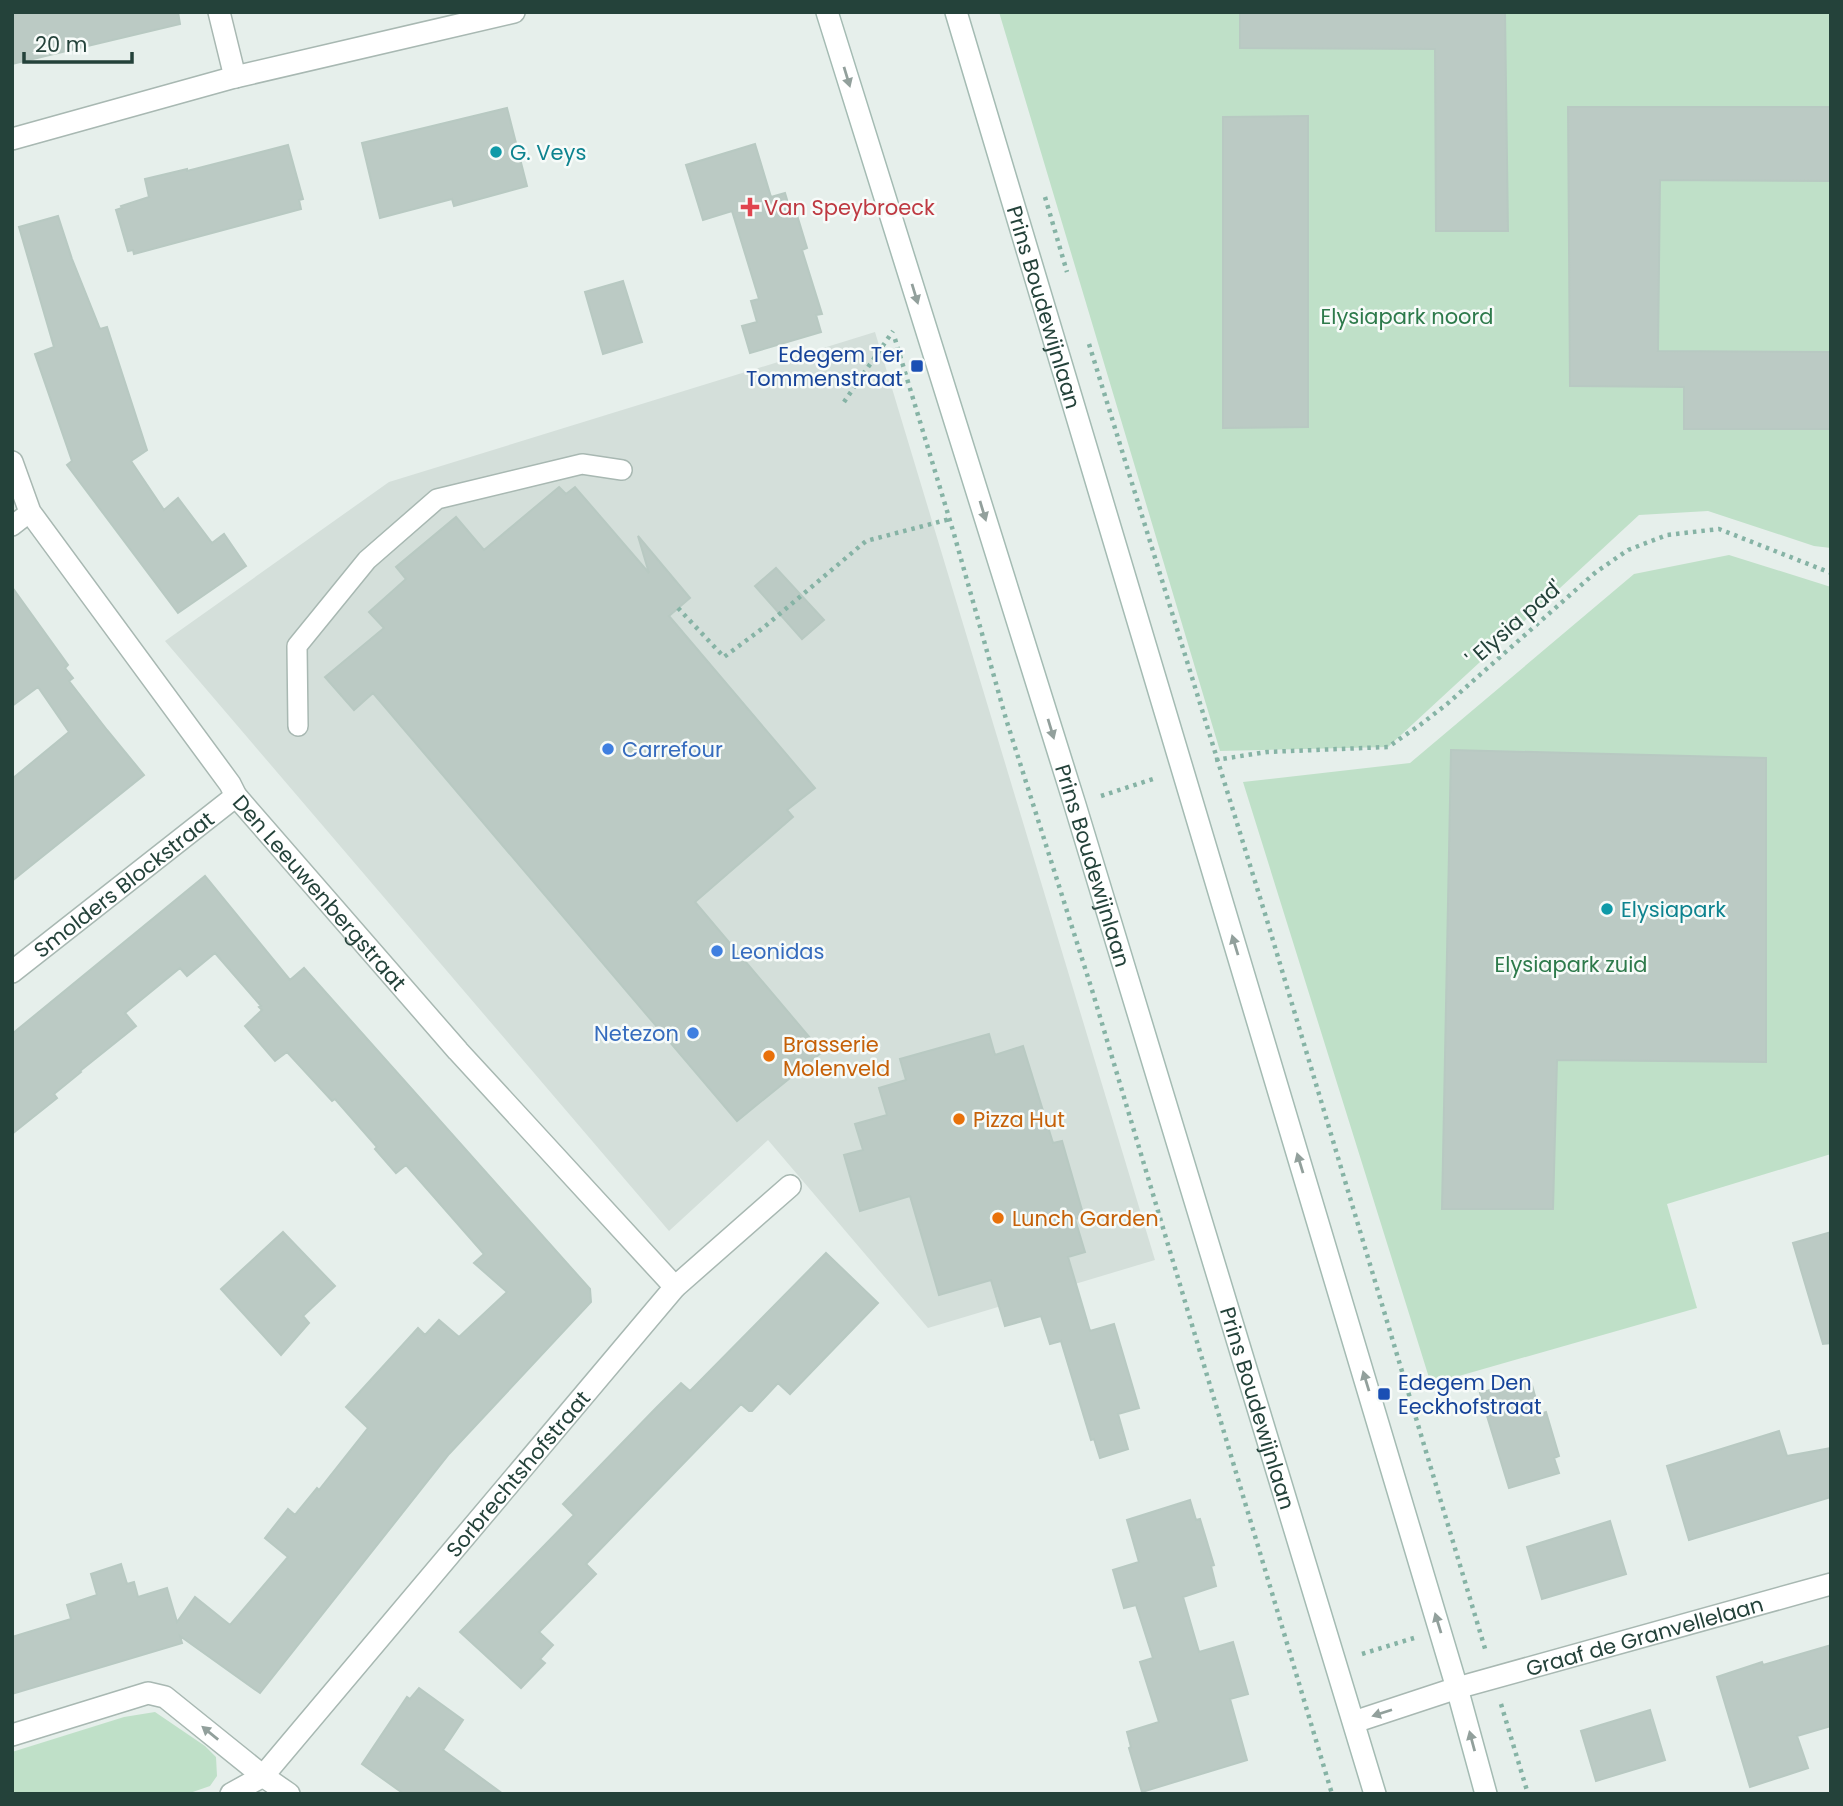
<svg xmlns="http://www.w3.org/2000/svg" width="1843" height="1806" viewBox="0 0 1843 1806" font-family="Poppins,sans-serif">
<style>
.built{fill:#d4dfda}
.green{fill:#bfe0c8}
.building{fill:#bbcac4;stroke:#b8c9c2;stroke-width:2}
.lines{fill:none;stroke-linecap:round;stroke-linejoin:round}
.service-casing{stroke:#a8b8b2;stroke-width:22}
.minor-casing{stroke:#a8b8b2;stroke-width:24}
.secondary-casing{stroke:#a4bbb3;stroke-width:24}
.path{stroke:#86b3a5;stroke-width:4.5;stroke-dasharray:3.5 5;stroke-linecap:butt}
.service{stroke:#fff;stroke-width:19}
.minor{stroke:#fff;stroke-width:21}
.secondary{stroke:#fff;stroke-width:21}
.oneway{fill:#92a09c}
.culture-dot{fill:#0f9aa8;stroke:#f7fbf9;stroke-width:2.5}
.health-dot{fill:#e0444e;stroke:#f7fbf9;stroke-width:2.5}
.transit-dot{fill:#1a4fb4;stroke:#f7fbf9;stroke-width:2.5}
.shop-dot{fill:#3f7fe0;stroke:#f7fbf9;stroke-width:2.5}
.food-dot{fill:#e8710a;stroke:#f7fbf9;stroke-width:2.5}
.labels{text-anchor:middle;dominant-baseline:central;stroke-width:5;stroke-linejoin:round;paint-order:stroke}
.culture-label{font-size:21px;fill:#0d838f;stroke:#f7fbf9;text-anchor:start}
.health-label{font-size:21px;fill:#be3a42;stroke:#f7fbf9;text-anchor:start}
.street-label{font-size:21px;fill:#24423a;stroke:#f7fbf9}
.park-label{font-size:21px;fill:#2d7a4b;stroke:#f7fbf9}
.transit-label{font-size:21px;fill:#164399;stroke:#f7fbf9;text-anchor:end}
.shop-label{font-size:21px;fill:#366cbe;stroke:#f7fbf9;text-anchor:start}
.food-label{font-size:21px;fill:#c56008;stroke:#f7fbf9;text-anchor:start}
</style>
<rect width="100%" height="100%" fill="#e6efeb"/>
<path class="built" d="M 875,332 L 1155,1260 L 928,1328 L 768,1140 L 669,1231 L 165,641 L 389,482 Z"/>
<path class="green" d="M 999,12 L 1831,12 L 1831,548 L 1814,546 L 1708,511 L 1639,515 L 1388,747 L 1220,751 Z
M 1729,555 L 1831,587 L 1831,1154 L 1667,1204 L 1697,1308 L 1431,1384 L 1243,782 L 1410,763 L 1634,574 Z
M 155,1712 L 205,1746 L 216,1757 L 217,1776 L 210,1786 L 187,1794 L 12,1794 L 12,1752 L 124,1717 Z"/>
<path class="building" d="M 12,12 L 178,12 L 180,24 L 12,64 Z
M 1240,12 L 1505,12 L 1508,231 L 1436,231 L 1435,49 L 1240,48 Z
M 1568,107 L 1831,107 L 1831,181 L 1660,180 L 1658,351 L 1831,352 L 1831,429 L 1684,429 L 1684,387 L 1570,386 Z
M 507,108 L 527,186 L 454,206 L 452,199 L 380,218 L 362,143 Z
M 1308,116 L 1308,427 L 1223,428 L 1223,117 Z
M 755,144 L 771,197 L 785,193 L 788,203 L 793,202 L 807,248 L 802,250 L 822,314 L 816,315 L 821,332 L 750,353 L 742,326 L 757,322 L 751,301 L 759,299 L 732,211 L 703,220 L 686,165 Z
M 288,145 L 303,199 L 299,200 L 301,209 L 134,254 L 133,250 L 128,251 L 116,210 L 122,208 L 121,206 L 149,197 L 145,179 L 187,169 L 187,171 Z
M 58,216 L 72,259 L 100,329 L 107,327 L 147,450 L 131,461 L 164,510 L 178,498 L 212,543 L 224,534 L 246,566 L 178,613 L 67,465 L 72,461 L 35,354 L 54,347 L 19,227 Z
M 623,281 L 642,342 L 603,354 L 585,292 Z
M 559,487 L 566,494 L 575,487 L 649,573 L 638,536 L 690,598 L 669,616 L 815,788 L 787,810 L 793,817 L 695,902 L 822,1052 L 737,1121 L 373,693 L 354,710 L 325,677 L 384,628 L 369,612 L 406,579 L 396,567 L 456,517 L 484,550 Z
M 776,568 L 824,620 L 802,639 L 755,586 Z
M 12,587 L 68,665 L 65,668 L 73,678 L 69,681 L 107,730 L 144,775 L 12,881 L 12,779 L 69,732 L 38,687 L 12,706 Z
M 1451,750 L 1766,758 L 1766,1062 L 1557,1060 L 1553,1209 L 1442,1209 Z
M 205,876 L 290,980 L 304,968 L 590,1289 L 591,1302 L 449,1454 L 260,1693 L 180,1636 L 182,1643 L 12,1694 L 12,1637 L 71,1619 L 67,1605 L 97,1595 L 91,1574 L 121,1564 L 127,1584 L 134,1582 L 138,1597 L 167,1588 L 177,1622 L 195,1597 L 230,1625 L 288,1557 L 265,1538 L 288,1509 L 295,1515 L 317,1488 L 319,1490 L 368,1428 L 346,1407 L 418,1328 L 425,1335 L 439,1320 L 459,1337 L 507,1292 L 474,1263 L 484,1254 L 406,1165 L 396,1173 L 375,1149 L 377,1147 L 335,1099 L 332,1101 L 287,1052 L 275,1061 L 245,1026 L 262,1010 L 259,1007 L 261,1006 L 215,953 L 187,976 L 180,968 L 125,1013 L 136,1026 L 80,1071 L 81,1072 L 54,1094 L 57,1098 L 12,1134 L 12,1034 Z
M 989,1034 L 995,1055 L 1023,1046 L 1053,1143 L 1062,1141 L 1084,1217 L 1075,1219 L 1085,1252 L 1068,1257 L 1090,1331 L 1114,1324 L 1139,1408 L 1118,1414 L 1128,1449 L 1100,1458 L 1094,1439 L 1091,1440 L 1061,1341 L 1050,1344 L 1041,1316 L 1005,1326 L 991,1280 L 939,1295 L 910,1196 L 860,1211 L 844,1155 L 863,1150 L 855,1124 L 887,1115 L 879,1088 L 906,1080 L 900,1059 Z
M 283,1232 L 335,1286 L 303,1316 L 309,1323 L 281,1355 L 221,1289 Z
M 1831,1232 L 1831,1343 L 1823,1344 L 1793,1243 Z
M 826,1253 L 878,1303 L 790,1394 L 778,1383 L 752,1411 L 749,1411 L 741,1404 L 586,1564 L 596,1574 L 539,1632 L 553,1645 L 540,1659 L 545,1663 L 521,1688 L 460,1632 L 574,1515 L 563,1504 L 656,1408 L 681,1383 L 690,1391 Z
M 1530,1378 L 1540,1414 L 1546,1412 L 1559,1456 L 1554,1458 L 1559,1473 L 1509,1488 L 1480,1393 Z
M 1779,1431 L 1787,1456 L 1831,1448 L 1831,1497 L 1689,1540 L 1667,1466 Z
M 1190,1500 L 1196,1520 L 1200,1519 L 1214,1565 L 1211,1566 L 1216,1586 L 1183,1597 L 1199,1652 L 1233,1642 L 1248,1694 L 1230,1699 L 1247,1760 L 1142,1792 L 1129,1748 L 1131,1747 L 1127,1732 L 1159,1722 L 1140,1662 L 1153,1658 L 1136,1605 L 1124,1608 L 1113,1570 L 1139,1562 L 1127,1520 Z
M 1610,1521 L 1626,1574 L 1542,1599 L 1527,1547 Z
M 1831,1645 L 1831,1726 L 1797,1736 L 1808,1768 L 1750,1787 L 1717,1677 L 1762,1662 L 1763,1665 Z
M 419,1688 L 463,1720 L 443,1750 L 503,1794 L 404,1794 L 362,1764 L 407,1697 L 410,1699 Z
M 1650,1710 L 1665,1760 L 1596,1781 L 1581,1731 Z"/>
<g class="lines">
<defs>
<path id="service" d="M 12,526 L 30,512
M 298,726 L 297,646 L 367,560 L 437,499 L 582,464 L 622,470"/>
<g id="minor">
<path d="M 219,12 L 235,77"/>
<path d="M 12,139 L 235,77 L 514,12"/>
<path id="s1" d="M 12,462 L 30,512 L 230,784 L 236,796 L 458,1051 L 675,1287"/>
<path id="s2" d="M 12,972 L 236,796"/>
<path id="s3" d="M 1354,1722 L 1457,1688 L 1831,1584"/>
<path d="M 12,1735 L 148,1693 L 165,1697 L 263,1776 L 289,1794"/>
<path id="s4" d="M 231,1794 L 263,1776 L 675,1287 L 790,1186"/>
</g>
<g id="secondary">
<path id="s5" d="M 827,12 L 1075,805 L 1375,1794"/>
<path id="s6" d="M 956,12 L 1457,1688 L 1486,1794"/>
</g>
</defs>
<use href="#service" class="service-casing"/>
<use href="#minor" class="minor-casing"/>
<use href="#secondary" class="secondary-casing"/>
<path class="path" d="M 1045,197 L 1067,272
M 895,339 L 954,534 L 1006,719 L 1092,990 L 1332,1794
M 1089,344 L 1266,917 L 1486,1652
M 844,402 L 893,331
M 678,608 L 724,657 L 763,628 L 866,541 L 950,519
M 1215,760 L 1267,752 L 1388,747 L 1420,725 L 1447,704 L 1596,572 L 1628,550 L 1667,535 L 1719,529 L 1831,573
M 1101,796 L 1156,778
M 1362,1654 L 1414,1638
M 1501,1704 L 1528,1794"/>
<use href="#service" class="service"/>
<use href="#minor" class="minor"/>
<use href="#secondary" class="secondary"/>
</g>
<defs><path id="oneway-solid" d="M-6-.8H1V-3.2L6.5 0L1 3.2V.8H-6Z" transform="scale(1.75)"/></defs>
<g class="oneway">
<use href="#oneway-solid" transform="translate(847 77) rotate(73)"/>
<use href="#oneway-solid" transform="translate(915 294) rotate(73)"/>
<use href="#oneway-solid" transform="translate(983 511) rotate(73)"/>
<use href="#oneway-solid" transform="translate(1051 729) rotate(73)"/>
<use href="#oneway-solid" transform="translate(1235 945) rotate(-107)"/>
<use href="#oneway-solid" transform="translate(1300 1163) rotate(-107)"/>
<use href="#oneway-solid" transform="translate(1366 1381) rotate(-107)"/>
<use href="#oneway-solid" transform="translate(1438 1623) rotate(-107)"/>
<use href="#oneway-solid" transform="translate(1382 1713) rotate(162)"/>
<use href="#oneway-solid" transform="translate(210 1733) rotate(-141)"/>
<use href="#oneway-solid" transform="translate(1472 1741) rotate(-105)"/>
</g>
<g class="culture-dot">
<circle cx="496" cy="152" r="7"/>
<circle cx="1607" cy="909" r="7"/>
</g>
<path class="health-dot" d="M746.5 196.5h7v7h7v7h-7v7h-7v-7h-7v-7h7z"/>
<g class="transit-dot">
<rect x="910" y="359" width="14" height="14" rx="3.5"/>
<rect x="1377" y="1387" width="14" height="14" rx="3.5"/>
</g>
<g class="shop-dot">
<circle cx="608" cy="749" r="7"/>
<circle cx="717" cy="951" r="7"/>
<circle cx="693" cy="1033" r="7"/>
</g>
<g class="food-dot">
<circle cx="769" cy="1056" r="7"/>
<circle cx="959" cy="1119" r="7"/>
<circle cx="998" cy="1218" r="7"/>
</g>
<g class="labels">
<g class="culture-label">
<text x="510" y="152">G. Veys</text>
<text x="1621" y="909">Elysiapark</text>
</g>
<g class="health-label">
<text x="764" y="207">Van Speybroeck</text>
</g>
<g class="street-label">
<text stroke="none"><textPath href="#s6" startOffset="308">Prins Boudewijnlaan</textPath></text>
<text transform="translate(1514 623) rotate(-41)">' Elysia pad'</text>
<text stroke="none"><textPath href="#s5" startOffset="894">Prins Boudewijnlaan</textPath></text>
<text stroke="none"><textPath href="#s2" startOffset="142">Smolders Blockstraat</textPath></text>
<text stroke="none"><textPath href="#s1" startOffset="532">Den Leeuwenbergstraat</textPath></text>
<text stroke="none"><textPath href="#s5" startOffset="1461">Prins Boudewijnlaan</textPath></text>
<text stroke="none"><textPath href="#s4" startOffset="432">Sorbrechtshofstraat</textPath></text>
<text stroke="none"><textPath href="#s3" startOffset="303">Graaf de Granvellelaan</textPath></text>
</g>
<g class="park-label">
<text x="1407" y="316">Elysiapark noord</text>
<text x="1571" y="964">Elysiapark zuid</text>
</g>
<g class="transit-label">
<text x="903" y="354">Edegem Ter<tspan x="903" dy="24">Tommenstraat</tspan></text>
<text x="1398" y="1382" text-anchor="start">Edegem Den<tspan x="1398" dy="24">Eeckhofstraat</tspan></text>
</g>
<g class="shop-label">
<text x="622" y="749">Carrefour</text>
<text x="731" y="951">Leonidas</text>
<text x="679" y="1033" text-anchor="end">Netezon</text>
</g>
<g class="food-label">
<text x="783" y="1044">Brasserie<tspan x="783" dy="24">Molenveld</tspan></text>
<text x="973" y="1119">Pizza Hut</text>
<text x="1012" y="1218">Lunch Garden</text>
</g>
</g>
<rect width="1843" height="1806" fill="none" stroke="#24423a" stroke-width="28"/>
<path d="M24 52v10h108v-10" fill="none" stroke="#24423a" stroke-width="3.5"/>
<text x="35" y="52" font-size="21" fill="#24423a" stroke="#f7fbf9" stroke-width="5" paint-order="stroke">20 m</text>
</svg>
